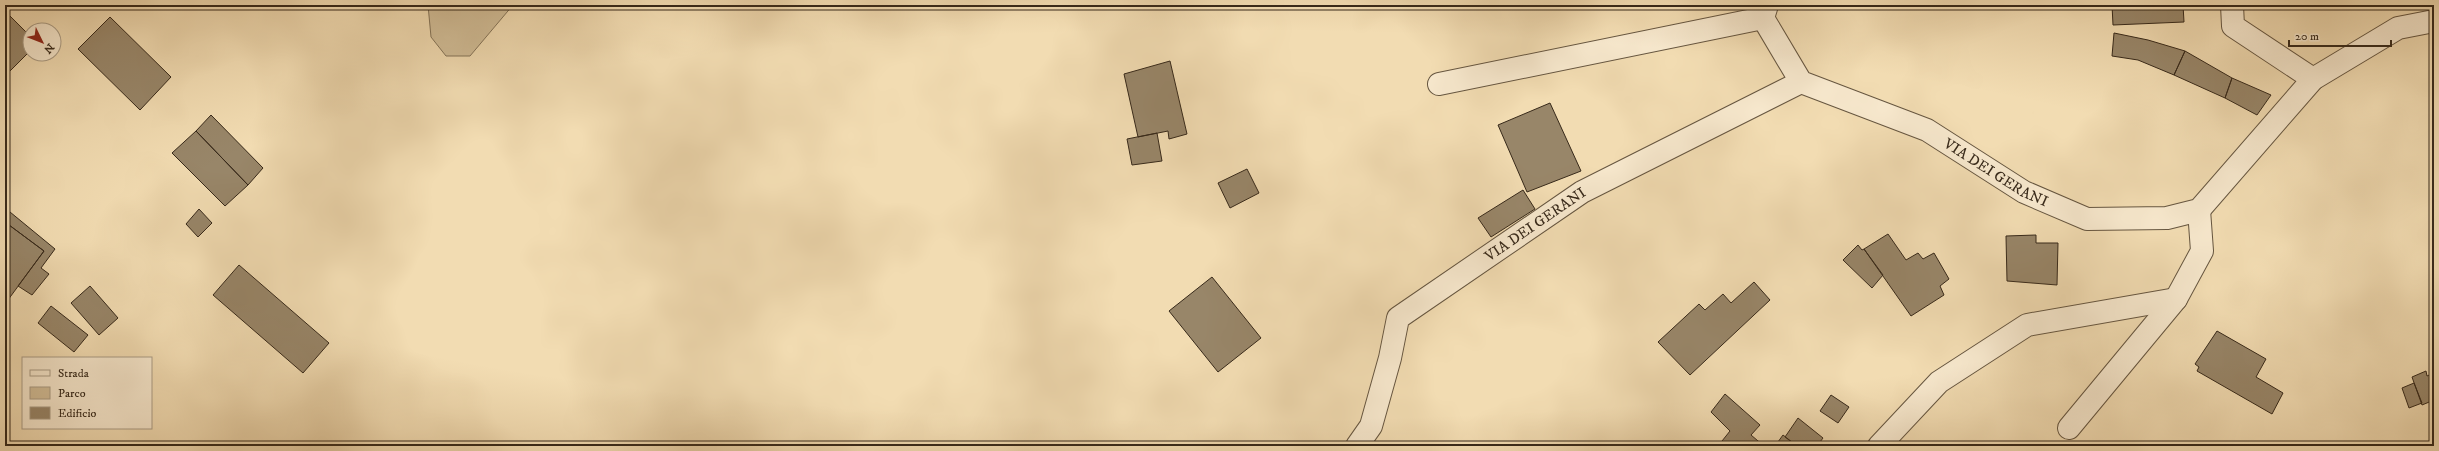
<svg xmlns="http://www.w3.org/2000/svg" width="2439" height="451" viewBox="0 0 2439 451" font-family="'IM FELL DW Pica',serif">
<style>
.green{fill:#d2be98;stroke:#847459}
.building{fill:#988669;stroke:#37291a}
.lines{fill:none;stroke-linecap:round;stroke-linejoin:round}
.street-casing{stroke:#665640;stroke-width:24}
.street{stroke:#f7e8cd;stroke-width:22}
.labels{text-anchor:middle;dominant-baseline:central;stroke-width:3.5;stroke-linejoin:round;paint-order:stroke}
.street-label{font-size:15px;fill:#37291a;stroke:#f7e8cd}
</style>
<rect width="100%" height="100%" fill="#f2dcb2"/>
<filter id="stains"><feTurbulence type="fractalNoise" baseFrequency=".005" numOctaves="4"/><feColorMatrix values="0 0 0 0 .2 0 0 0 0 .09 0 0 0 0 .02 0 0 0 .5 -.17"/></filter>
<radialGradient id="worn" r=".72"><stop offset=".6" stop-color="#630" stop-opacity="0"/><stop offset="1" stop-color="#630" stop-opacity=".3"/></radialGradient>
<path class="green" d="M 428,5 L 513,5 L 470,56 L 446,56 L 431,37 Z"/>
<path class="building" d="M 2112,5 L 2183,5 L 2184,22 L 2113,25 Z
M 5,11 L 30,36 L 30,51 L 5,76 Z
M 110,17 L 171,77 L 140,110 L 78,49 Z
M 2114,33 L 2148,40 L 2185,51 L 2174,75 L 2138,60 L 2112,56 Z
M 2185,51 L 2232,78 L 2225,98 L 2174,75 Z
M 1170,61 L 1187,134 L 1169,139 L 1168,131 L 1138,137 L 1124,74 Z
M 2232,78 L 2271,95 L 2257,115 L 2225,98 Z
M 1550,103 L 1581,171 L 1527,192 L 1498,125 Z
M 211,115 L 263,168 L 248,185 L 196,131 Z
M 196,131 L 248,185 L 225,206 L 172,153 Z
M 1157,133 L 1162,161 L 1132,165 L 1127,139 Z
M 1247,169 L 1259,193 L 1230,208 L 1218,183 Z
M 1523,190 L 1535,209 L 1491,237 L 1478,218 Z
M 199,209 L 212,223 L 198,237 L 186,224 Z
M 10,212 L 55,249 L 41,268 L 49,274 L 32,295 L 18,286 L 44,251 L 5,222 L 5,217 Z
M 5,222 L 44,251 L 5,304 Z
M 1888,234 L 1906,260 L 1918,253 L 1923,259 L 1934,253 L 1949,279 L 1940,286 L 1944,295 L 1911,316 L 1864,249 Z
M 2036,235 L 2036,243 L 2058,243 L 2057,285 L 2007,281 L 2006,236 Z
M 1858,245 L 1862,250 L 1864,249 L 1883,275 L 1872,288 L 1843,260 Z
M 239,265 L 329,343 L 303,373 L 213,295 Z
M 1212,277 L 1261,338 L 1218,372 L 1169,311 Z
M 1754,282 L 1770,300 L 1690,375 L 1658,342 L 1699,304 L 1705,310 L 1723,294 L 1731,303 Z
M 90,286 L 118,318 L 99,335 L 71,303 Z
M 51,306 L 88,335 L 74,352 L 38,323 Z
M 2217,331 L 2266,359 L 2256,377 L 2283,393 L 2272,414 L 2197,371 L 2199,367 L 2195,364 Z
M 2426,371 L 2427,376 L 2434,373 L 2434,400 L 2422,405 L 2412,377 Z
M 2414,383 L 2422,403 L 2409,408 L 2402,388 Z
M 1725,394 L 1760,425 L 1751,435 L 1764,446 L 1718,446 L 1730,431 L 1711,412 Z
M 1831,395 L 1849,407 L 1838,423 L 1820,411 Z
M 1798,418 L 1823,438 L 1817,446 L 1797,446 L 1785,437 Z
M 2431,431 L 2434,431 L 2434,446 L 2431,446 Z
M 1783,435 L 1797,446 L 1775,446 Z"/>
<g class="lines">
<defs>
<g id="street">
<path id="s1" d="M 1767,5 L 1763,18 L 1801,82 L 1927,130 L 2024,192 L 2087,219 L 2167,218 L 2199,210 L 2313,79 L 2398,28 L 2434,21"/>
<path d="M 2232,5 L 2233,26 L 2313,79"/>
<path d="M 1439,84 L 1763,18"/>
<path d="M 2069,428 L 2176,299 L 2202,251 L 2199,210"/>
<path id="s2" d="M 1357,446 L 1371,426 L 1390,358 L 1398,318 L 1582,192 L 1801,82"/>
<path d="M 1879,446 L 1939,382 L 2027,325 L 2176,299"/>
</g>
</defs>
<use href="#street" class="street-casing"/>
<use href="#street" class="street"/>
</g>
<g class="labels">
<g class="street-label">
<text stroke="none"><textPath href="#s1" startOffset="304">VIA DEI GERANI</textPath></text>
<text stroke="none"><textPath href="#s2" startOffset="302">VIA DEI GERANI</textPath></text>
</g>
</g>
<rect width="2439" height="451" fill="none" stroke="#f2dcb2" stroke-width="20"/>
<rect x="6" y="6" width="2427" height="439" fill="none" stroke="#37291a" stroke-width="2"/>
<rect x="10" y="10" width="2419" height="431" fill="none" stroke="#37291a"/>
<rect x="22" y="357" width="130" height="72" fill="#f7e8cd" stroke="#aa9c85"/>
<rect x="30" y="370" width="20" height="6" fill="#f7e8cd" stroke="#aa9c85"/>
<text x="58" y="377" font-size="12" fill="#37291a">Strada</text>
<rect x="30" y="387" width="20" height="12" fill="#d2be98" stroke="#aa9c85"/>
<text x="58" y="397" font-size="12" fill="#37291a">Parco</text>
<rect x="30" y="407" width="20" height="12" fill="#988669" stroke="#aa9c85"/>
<text x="58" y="417" font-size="12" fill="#37291a">Edificio</text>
<g transform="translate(42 42) rotate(133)"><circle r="19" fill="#f7e8cd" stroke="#aa9c85"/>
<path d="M0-3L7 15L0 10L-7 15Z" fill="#8f2418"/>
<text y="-6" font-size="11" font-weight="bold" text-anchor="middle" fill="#37291a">N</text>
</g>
<path d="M2289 40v6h102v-6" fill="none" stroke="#37291a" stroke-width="2"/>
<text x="2295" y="40" font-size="12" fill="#37291a" stroke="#f7e8cd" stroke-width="3" paint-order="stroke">20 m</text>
<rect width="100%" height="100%" filter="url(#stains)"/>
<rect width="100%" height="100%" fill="url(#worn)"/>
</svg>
